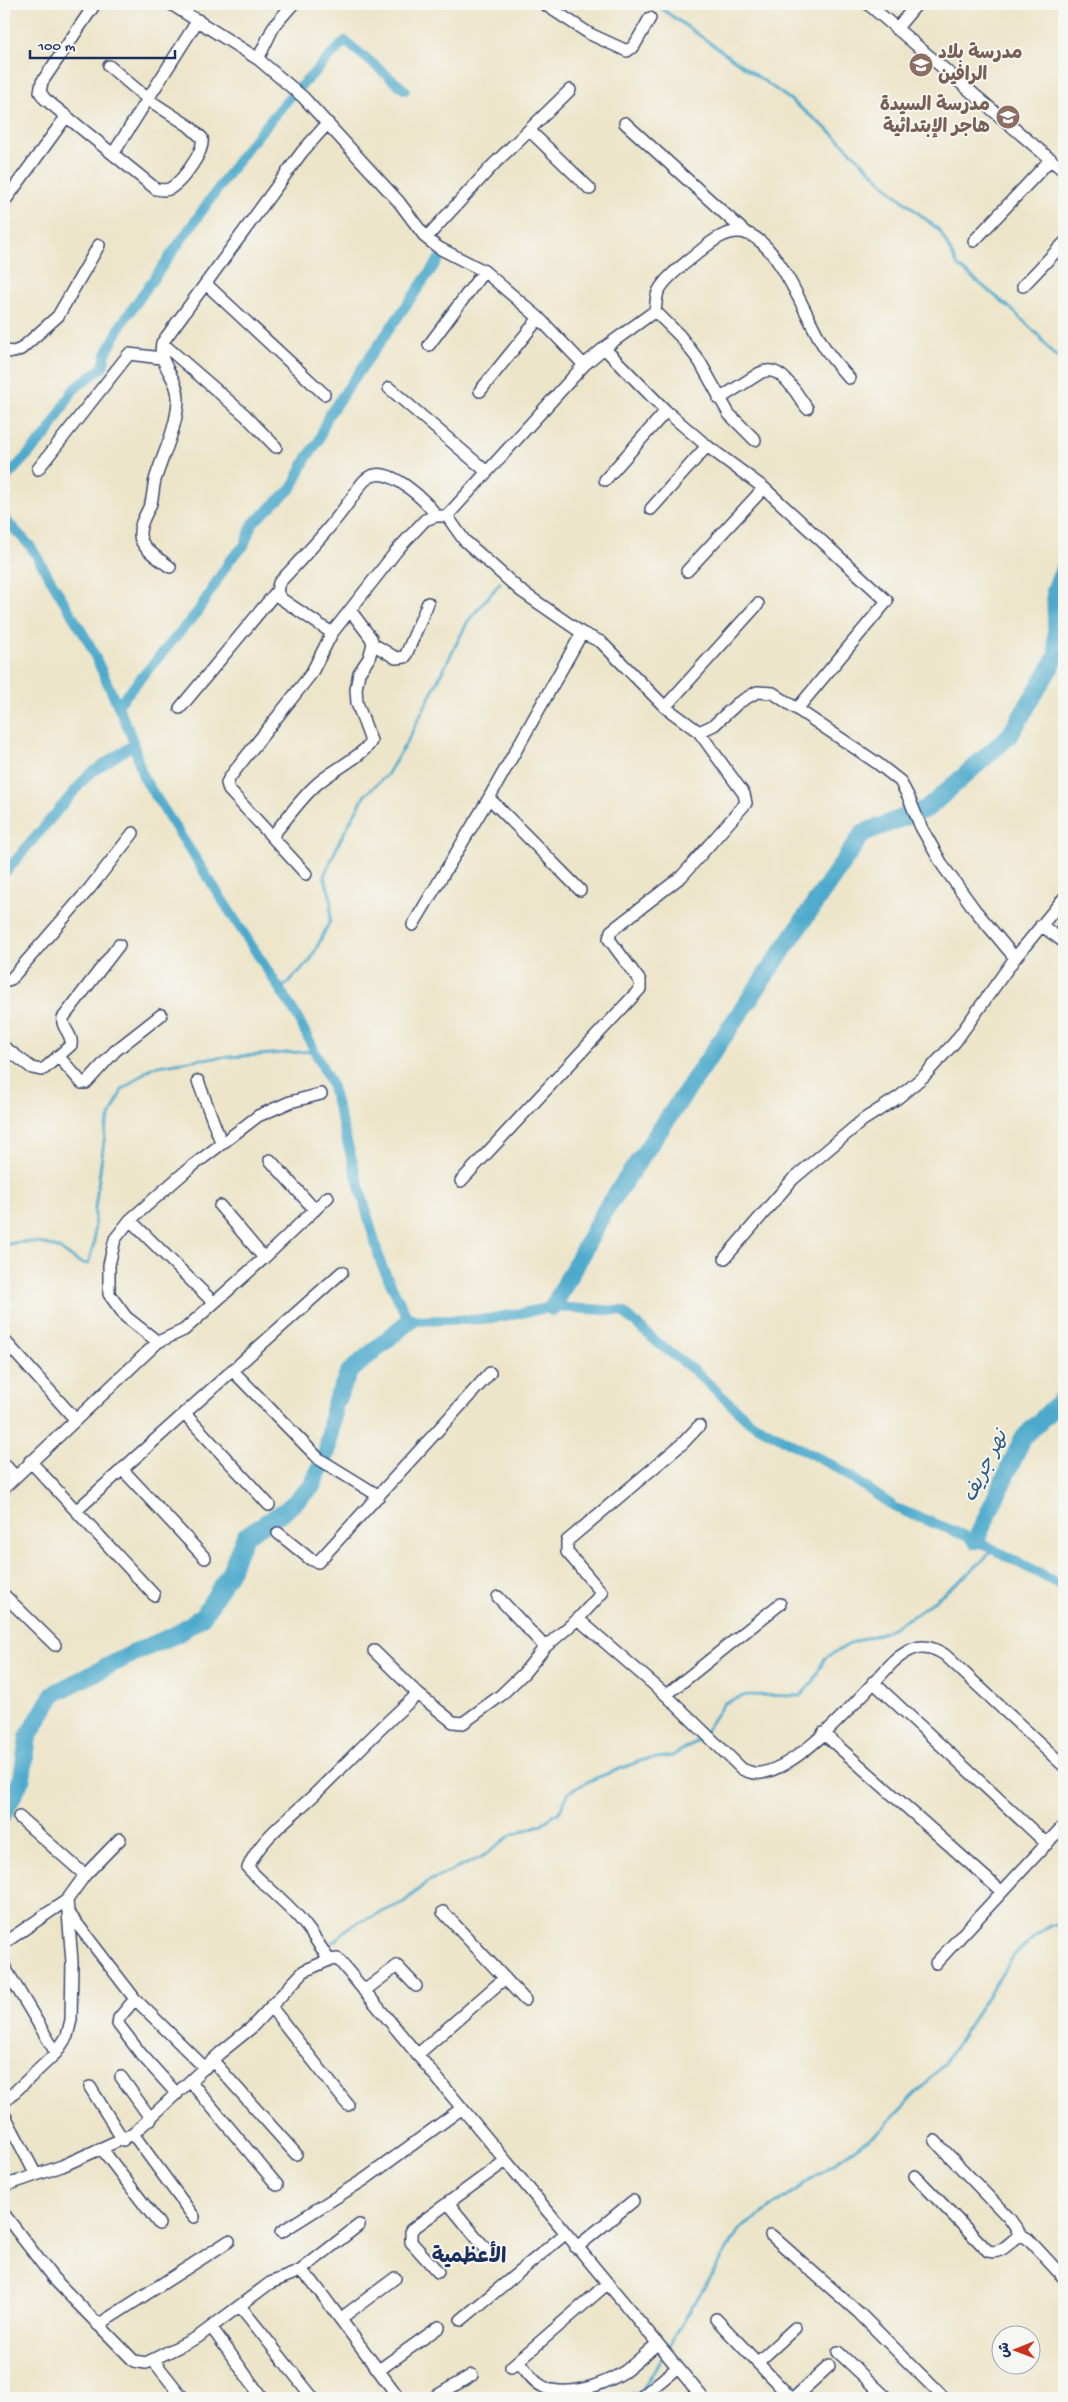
<svg xmlns="http://www.w3.org/2000/svg" width="1068" height="2402" viewBox="0 0 1068 2402" font-family="'Gochi Hand','Playpen Sans Arabic',sans-serif">
<style>
.lines{fill:none;stroke-linecap:round;stroke-linejoin:round}
.stream{stroke:#4eaacc;stroke-width:3}
.canal{stroke:#4eaacc;stroke-width:10}
.river{stroke:#4eaacc;stroke-width:18}
.minor-casing{stroke:#3a4a6e;stroke-width:14}
.minor{stroke:#fff;stroke-width:11}
.labels{text-anchor:middle;dominant-baseline:central;stroke-width:4;stroke-linejoin:round;paint-order:stroke}
.education-label{font-size:19px;font-weight:bold;fill:#785e54;stroke:#f6f6f2;text-anchor:start}
.water-label{font-size:20px;font-style:italic;fill:#2d5a84;stroke:#f6f6f2}
.quarter-label{font-size:21px;font-weight:bold;fill:#1b2f5e;stroke:#f6f6f2}
</style>
<rect width="100%" height="100%" fill="#f6f6f2"/>
<filter id="ink" filterUnits="userSpaceOnUse"><feTurbulence type="fractalNoise" baseFrequency=".02" numOctaves="2"/><feDisplacementMap in="SourceGraphic" scale="10" xChannelSelector="R" yChannelSelector="G"/><feConvolveMatrix kernelMatrix="1 2 1 2 8 2 1 2 1" color-interpolation-filters="sRGB"/></filter>
<filter id="wash" filterUnits="userSpaceOnUse"><feTurbulence type="fractalNoise" baseFrequency=".0096" numOctaves="4" result="noise"/><feDisplacementMap in="SourceGraphic" scale="20" xChannelSelector="R" yChannelSelector="G"/><feGaussianBlur stdDeviation="1.12" result="paint"/><feColorMatrix in="noise" values="0 0 0 0 0 0 0 0 0 0 0 0 0 0 0 0 0 1.4 0 .05"/><feComposite in="paint" operator="in"/></filter>
<g filter="url(#wash)">
<rect width="100%" height="100%" fill="#ede5c9"/>
<g class="lines">
<path class="stream" d="M 655,4 L 788,98 L 832,133 L 895,194 L 940,231 L 958,266 L 1010,308 L 1038,335 L 1054,355 L 1064,360
M 280,990 L 310,961 L 330,921 L 331,898 L 324,876 L 341,838 L 365,795 L 387,775 L 408,740 L 468,621 L 500,583
M 4,1245 C 21,1240 44,1241 61,1250 C 72,1256 75,1263 88,1264 L 94,1244 L 95,1208 L 106,1126 L 122,1090 L 152,1067 L 201,1059 L 314,1051
M 327,1948 L 349,1927 L 404,1902 L 427,1882 L 482,1857 L 511,1835 L 540,1825 L 559,1812 L 569,1792 L 591,1780 L 643,1760 L 672,1756 L 700,1739 L 724,1703 L 746,1695 L 800,1696 L 813,1682 L 825,1658 L 853,1642 L 885,1632 L 916,1614 L 957,1583 L 994,1550
M 666,2350 L 739,2230 L 880,2131 L 944,2064 L 1014,1955 L 1049,1925 L 1064,1925
M 615,2398 L 640,2393 L 663,2356"/>
<path class="canal" d="M 301,86 L 345,41 L 405,90
M 4,480 L 48,433 L 73,390 L 103,367 L 106,354 L 122,323 L 247,148 L 290,97
M 4,518 L 31,547 L 89,643 L 131,735 L 143,777 L 297,1016 L 331,1084 L 381,1264 L 409,1321 L 488,1319 L 553,1307 L 622,1311 L 660,1345 L 694,1370 L 750,1422 L 836,1467 L 896,1508 L 976,1540 L 1064,1587
M 118,705 L 198,611 L 230,560 L 244,546 L 253,523 L 292,488 L 306,459 L 318,442 L 328,416 L 439,259
M 4,874 L 88,775 L 134,744"/>
<path class="river" d="M 553,1307 L 605,1210 L 863,833 L 928,808 L 1010,735 L 1057,656 L 1055,590 L 1064,569
M 976,1540 L 1023,1438 L 1064,1397
M 4,1813 L 22,1778 L 28,1737 L 53,1694 L 138,1651 L 177,1634 L 203,1616 L 229,1574 L 245,1536 L 286,1510 L 312,1486 L 327,1452 L 334,1406 L 349,1372 L 409,1321"/>
</g>
</g>
<g filter="url(#ink)">
<g class="lines">
<defs>
<path id="minor" d="M 95,4 L 42,82 L 40,92 L 45,99 L 156,189 C 161,190 166,191 171,188 C 183,180 205,151 202,138 L 189,126 L 149,100 L 109,66
M 171,4 L 258,59 L 303,97 L 399,202 L 426,238 L 439,248 L 484,271 L 539,318 L 584,365 L 447,516 L 464,540 L 521,591 L 582,633 L 601,642 L 665,707 L 699,732 L 714,725 L 738,703 L 757,692 L 773,693 L 797,709 L 887,601 L 764,488 L 707,446 L 666,411 L 604,348 L 584,365
M 544,4 L 590,34 L 627,51 L 634,46 L 650,18
M 868,4 L 1064,171
M 896,29 L 917,4
M 258,59 L 274,26 L 293,4
M 625,123 L 747,234
M 529,130 L 590,189
M 113,154 L 198,20
M 4,202 L 66,117
M 426,238 L 494,164 L 570,90
M 974,241 L 1051,159
M 206,284 L 324,394
M 1023,286 L 1064,243
M 655,311 L 680,336 L 700,362 L 729,414 L 755,440
M 162,343 C 157,364 179,378 178,400 C 177,428 163,454 155,480 C 153,488 153,496 151,503 C 147,514 139,523 140,535 C 140,548 161,560 170,567
M 429,345 L 484,271
M 604,348 L 655,311 C 656,305 656,298 658,292 C 666,276 685,264 699,252 C 712,241 728,228 746,233 C 780,244 805,316 823,345 C 830,357 840,368 849,378
M 4,351 L 14,352 L 21,349 L 58,316 L 99,245
M 389,388 L 487,472
M 480,391 L 539,318
M 719,399 L 760,373 C 781,362 796,394 807,408
M 276,447 L 245,415 L 162,343 L 302,152 L 328,123
M 38,469 L 129,354 L 161,358
M 605,480 L 666,411
M 651,509 L 707,446
M 687,571 L 764,488
M 332,633 L 280,598 L 277,591 L 279,583 C 304,556 330,529 351,499 C 358,490 363,477 375,475 C 394,471 427,501 436,516
M 373,644 L 396,658 L 405,657 L 428,603
M 665,707 L 758,604
M 180,708 L 277,591
M 797,709 L 877,763 L 900,781 L 908,796 L 921,827 L 943,866 L 975,910 L 1015,958 L 1064,898
M 489,798 L 580,890
M 272,836 C 287,819 300,799 317,784 C 331,771 365,755 371,741 L 357,703 L 356,689 L 359,673 L 369,658 L 373,644 L 371,638 L 350,610
M 306,874 L 229,790 L 227,783 L 230,777 L 311,674 L 332,633 L 398,549 L 425,520 L 436,516 L 447,516
M 413,925 L 489,798 L 582,633
M 1041,925 L 1064,942
M 4,981 L 11,979 L 90,888 L 133,833
M 4,1047 L 32,1068 L 41,1070 L 45,1068 L 71,1045 C 73,1034 61,1028 63,1018 L 119,945
M 58,1056 L 82,1083 L 86,1083 L 115,1051 L 161,1015
M 198,1081 L 221,1142
M 270,1160 L 315,1210
M 461,1181 L 640,989 L 640,981 L 609,939 L 611,931 L 682,876 L 746,803 L 744,794 L 699,732
M 220,1206 L 264,1258
M 130,1220 L 214,1303
M 725,1258 L 793,1179 L 863,1120 L 899,1097 L 924,1076 L 955,1042 L 1015,958
M 4,1340 L 75,1419
M 158,1342 L 126,1317 L 109,1294 L 109,1265 L 115,1239 L 130,1220 L 186,1171 L 258,1116 L 290,1102 L 321,1094
M 232,1370 L 319,1459 L 379,1496
M 184,1413 L 269,1505
M 30,1461 L 154,1595
M 4,1464 L 15,1476
M 122,1469 L 205,1558
M 4,1488 L 158,1342 L 184,1330 L 264,1258 L 328,1197
M 77,1510 L 342,1272
M 278,1533 L 310,1559 L 318,1562 L 490,1373
M 4,1595 L 55,1645
M 498,1597 L 545,1647
M 578,1619 L 666,1695 L 742,1769 C 748,1772 754,1774 761,1773 C 804,1766 862,1694 893,1662 C 910,1647 924,1641 945,1655 L 1064,1766
M 873,1682 L 1047,1844
M 418,1694 L 453,1722 L 463,1723 L 500,1696 L 524,1673 L 545,1647 L 578,1619 L 602,1593 L 567,1552 L 567,1541 L 683,1443 L 699,1426
M 666,1695 L 780,1604
M 823,1733 L 1002,1892
M 19,1817 L 85,1875
M 68,1912 L 135,1999 L 205,2068
M 443,1912 L 525,2000
M 4,1943 L 67,1900
M 329,1960 C 317,1941 305,1922 288,1906 C 275,1893 261,1882 248,1868 C 259,1839 291,1817 314,1795 C 349,1761 381,1726 418,1694 L 374,1651
M 936,1963 L 1064,1825
M 4,1966 L 56,2053
M 364,1991 L 397,1966 L 416,1986
M 135,1999 L 119,2018 L 118,2024 L 141,2054 L 177,2094
M 271,2007 L 348,2105
M 417,2055 L 505,1978
M 213,2061 L 296,2154
M 121,2077 L 151,2119
M 190,2081 L 277,2185
M 90,2087 L 123,2140
M 4,2102 L 56,2053 L 67,2036 L 71,2020 L 72,1962 L 67,1900 L 85,1875 L 120,1839
M 4,2114 L 36,2175
M 133,2134 L 194,2217
M 935,2141 L 1009,2218 L 1021,2235
M 102,2149 L 159,2224
M 915,2176 L 988,2251 C 1003,2255 1009,2241 1021,2235 L 1028,2239 L 1064,2278
M 4,2186 L 62,2166 L 133,2134 L 220,2053 L 251,2028 L 304,1971 L 329,1960 L 338,1959 L 703,2398
M 448,2203 L 489,2253
M 4,2214 L 53,2278 L 134,2361 L 146,2363 L 198,2337 L 270,2283 L 300,2271 L 312,2281 L 399,2398
M 281,2232 L 365,2179 L 461,2109
M 771,2235 L 859,2313 L 944,2398
M 576,2248 L 633,2201
M 300,2271 L 359,2225
M 438,2272 L 411,2242 L 411,2230 L 504,2162
M 240,2306 L 313,2398
M 340,2319 L 395,2278
M 716,2319 L 791,2398
M 461,2320 L 565,2234
M 98,2325 L 229,2241
M 212,2328 L 262,2398
M 838,2352 L 887,2398
M 153,2360 L 183,2398
M 518,2361 C 525,2369 533,2382 542,2386 C 565,2399 603,2385 624,2372 C 635,2364 646,2353 657,2344
M 758,2362 L 795,2328
M 511,2367 L 607,2284
M 379,2370 L 439,2327
M 433,2398 L 472,2375
M 640,2398 L 677,2368
M 794,2398 L 829,2366"/>
</defs>
<use href="#minor" class="minor-casing"/>
<use href="#minor" class="minor"/>
</g>
</g>
<defs>
<symbol id="school-disc" viewBox="-11 -11 22 22"><circle r="9.5" fill="#8d6e63" stroke="#f6f6f2"/><path d="M0-5L7-2L0 1L-7-2ZM-4 1L0 2.5L4 1V4Q0 6-4 4Z" fill="#fff"/></symbol>
</defs>
<g fill-rule="evenodd">
<use href="#school-disc" x="907" y="51" width="28" height="28"/>
<use href="#school-disc" x="994" y="103" width="28" height="28"/>
</g>
<g class="labels">
<g class="education-label">
<text x="938" y="54">مدرسة بلاد<tspan x="938" dy="22">الرافين</tspan></text>
<text x="990" y="106" text-anchor="end">مدرسة السيدة<tspan x="990" dy="22">هاجر الإبتدائية</tspan></text>
</g>
<g class="water-label">
<text transform="translate(987 1467) rotate(-64)">نهر جريف</text>
</g>
<g class="quarter-label">
<text x="469" y="2258">الأعظمية</text>
</g>
</g>
<rect width="1068" height="2402" fill="none" stroke="#f6f6f2" stroke-width="20"/>
<g transform="translate(1016 2350) rotate(269)"><circle r="24" fill="#f6f6f2" stroke="#9ea6b7"/>
<path d="M0-4L9 19L0 12L-9 19Z" fill="#c8321e"/>
<text y="-8" font-size="14" font-weight="bold" text-anchor="middle" fill="#1b2f5e">ش</text>
</g>
<path d="M30 50v8h145v-8" fill="none" stroke="#1b2f5e" stroke-width="2.5"/>
<text x="38" y="50" font-size="15" fill="#1b2f5e" stroke="#f6f6f2" stroke-width="4" paint-order="stroke">100 m</text>
</svg>
